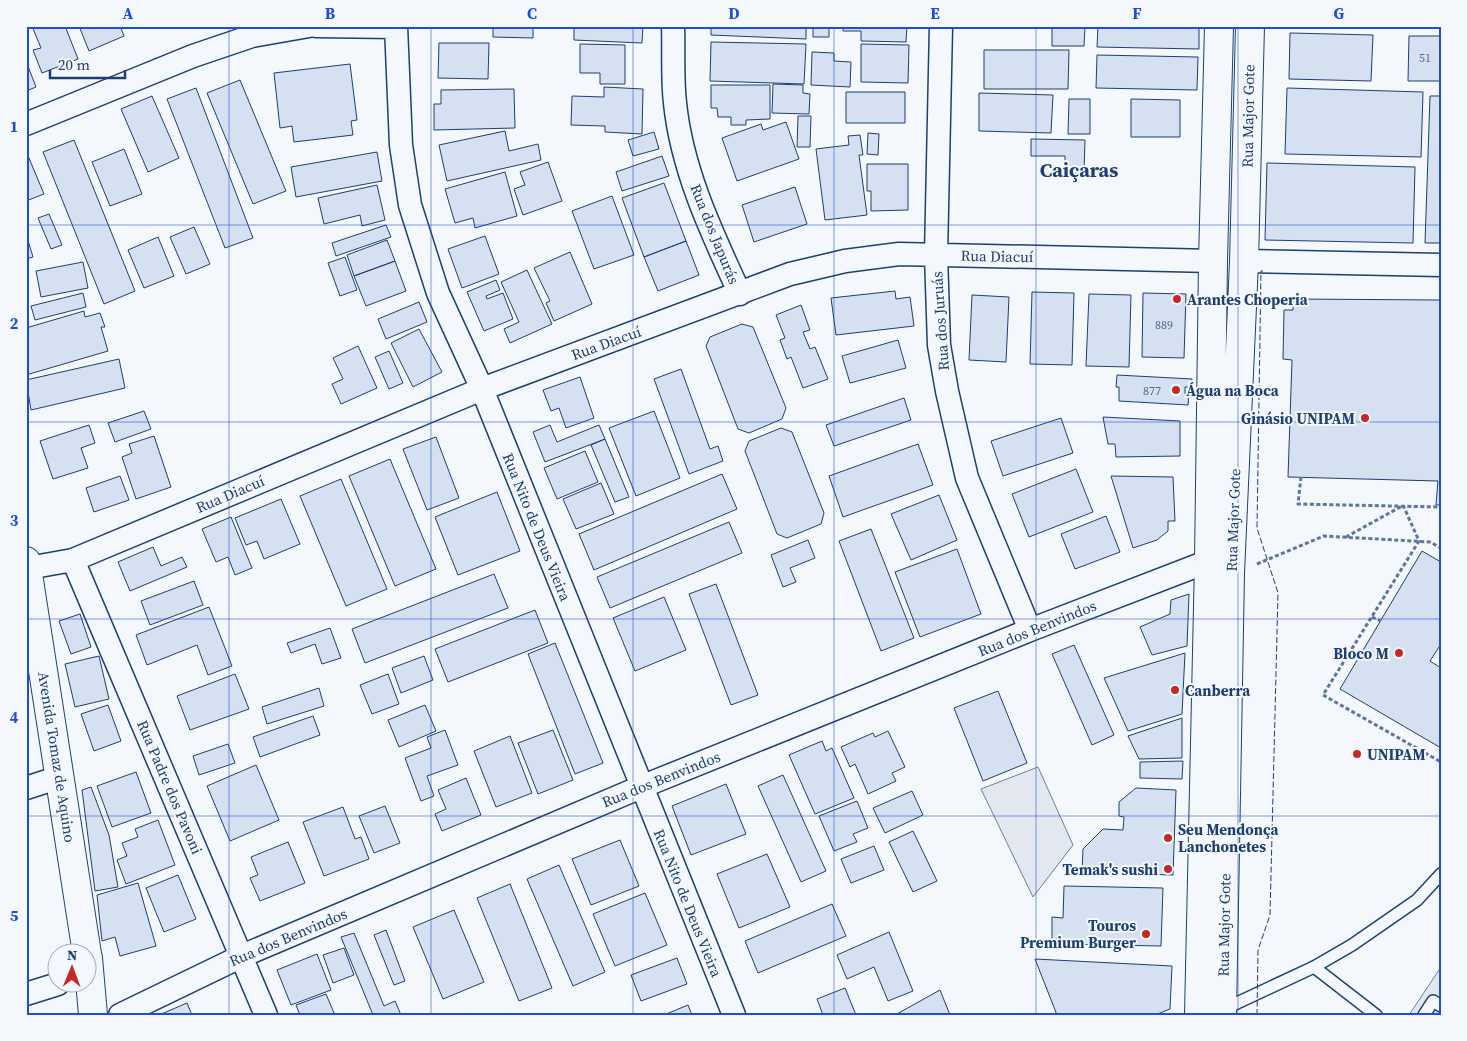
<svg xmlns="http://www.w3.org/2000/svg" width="1467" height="1041" viewBox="0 0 1467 1041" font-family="'Source Serif 4',serif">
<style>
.parking{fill:#e3e8f0;stroke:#687fa3}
.building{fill:#d5e0f0;stroke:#1d3f73}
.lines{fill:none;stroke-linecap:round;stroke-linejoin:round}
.service-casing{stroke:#1d3f73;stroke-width:14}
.minor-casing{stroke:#1d3f73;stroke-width:25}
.tertiary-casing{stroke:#1d3f73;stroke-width:30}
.primary-casing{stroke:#1d3f73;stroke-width:30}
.path{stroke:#5e769c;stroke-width:3;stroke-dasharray:4 2.5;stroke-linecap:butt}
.service{stroke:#f4f7fb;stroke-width:11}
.minor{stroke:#f4f7fb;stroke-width:22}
.tertiary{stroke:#f4f7fb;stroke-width:28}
.primary{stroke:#f4f7fb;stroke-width:28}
.fence{stroke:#1d3f73;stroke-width:1;stroke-dasharray:6 2.5;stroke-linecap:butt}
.grid{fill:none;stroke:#1d4ed8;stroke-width:1;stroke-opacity:0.55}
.poi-dot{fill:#c62828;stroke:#f4f7fb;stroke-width:2}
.labels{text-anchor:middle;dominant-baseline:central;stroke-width:4;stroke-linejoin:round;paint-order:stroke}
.number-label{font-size:12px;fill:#4b6792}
.street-label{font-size:15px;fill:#1d3f73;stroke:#f4f7fb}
.poi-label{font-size:15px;font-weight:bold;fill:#1d3f73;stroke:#f4f7fb;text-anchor:start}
.district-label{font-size:20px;font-weight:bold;fill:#1d3f73;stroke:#f4f7fb}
.neatline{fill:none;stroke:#1d4ed8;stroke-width:2}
.grid-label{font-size:16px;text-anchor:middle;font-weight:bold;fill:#1d4ed8}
</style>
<rect width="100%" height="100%" fill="#f4f7fb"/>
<path class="parking" d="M 1038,767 L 1073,845 L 1033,897 L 981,789 Z
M 1441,967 L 1441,1015 L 1409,1015 Z"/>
<path class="building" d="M 32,26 L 65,26 L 78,59 L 42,73 L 33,50 L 41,48 Z
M 79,26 L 120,26 L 124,36 L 89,51 Z
M 493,26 L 533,26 L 533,38 L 493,37 Z
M 574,26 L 643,26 L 642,43 L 574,40 Z
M 711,26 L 806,26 L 806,39 L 711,35 Z
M 813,26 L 829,26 L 829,37 L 813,37 Z
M 843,26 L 907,26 L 906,42 L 861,41 L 861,31 L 843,31 Z
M 1052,26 L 1085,26 L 1084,46 L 1052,46 Z
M 1098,26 L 1199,26 L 1199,49 L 1097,47 Z
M 1290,33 L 1373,35 L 1371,81 L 1289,79 Z
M 1409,36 L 1441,36 L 1441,81 L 1408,81 Z
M 711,42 L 806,44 L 804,84 L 710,81 Z
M 439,43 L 489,43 L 488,79 L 438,78 Z
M 580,44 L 625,45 L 625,84 L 600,84 L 600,73 L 580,73 Z
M 861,44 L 909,45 L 908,83 L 861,82 Z
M 984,50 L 1069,50 L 1068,89 L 984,89 Z
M 812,52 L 834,53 L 834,61 L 851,62 L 850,87 L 811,85 Z
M 1097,55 L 1198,57 L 1197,90 L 1096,88 Z
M 26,61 L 36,87 L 26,91 Z
M 350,64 L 357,120 L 351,121 L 353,135 L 294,142 L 292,126 L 280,128 L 274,73 Z
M 240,80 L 286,191 L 253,204 L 207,93 Z
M 773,84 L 803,85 L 803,93 L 810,94 L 809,114 L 772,113 Z
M 711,85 L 770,85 L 770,119 L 746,120 L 746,125 L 731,125 L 731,117 L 718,117 L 717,108 L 711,108 Z
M 604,87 L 643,89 L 642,134 L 605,132 L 605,126 L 571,125 L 572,96 L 604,97 Z
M 196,88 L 253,238 L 225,248 L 167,99 Z
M 1287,88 L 1423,92 L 1421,157 L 1285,154 Z
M 514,89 L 515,128 L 434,130 L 434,104 L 441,104 L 441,90 Z
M 846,92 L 905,92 L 905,123 L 846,123 Z
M 979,93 L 1053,95 L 1051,133 L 979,131 Z
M 152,96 L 179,158 L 148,172 L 121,109 Z
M 1430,96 L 1441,96 L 1441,243 L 1425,243 Z
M 1069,99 L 1090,99 L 1090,134 L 1068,134 Z
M 1131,99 L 1180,100 L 1180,137 L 1131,137 Z
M 798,116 L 811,116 L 810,147 L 797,147 Z
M 786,122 L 799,159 L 737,181 L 722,138 L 761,124 L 763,130 Z
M 505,131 L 509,151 L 538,144 L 541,160 L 447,181 L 439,145 Z
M 654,132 L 659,149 L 633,156 L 628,140 Z
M 868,133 L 879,134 L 878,155 L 867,154 Z
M 860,135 L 863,155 L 859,155 L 867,215 L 825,220 L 816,149 L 849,145 L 848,136 Z
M 1031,139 L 1085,140 L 1084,173 L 1065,173 L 1065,156 L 1031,156 Z
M 74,140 L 135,291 L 104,304 L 43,152 Z
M 124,149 L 142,194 L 110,206 L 92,162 Z
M 26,151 L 44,194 L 26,201 Z
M 377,152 L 382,181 L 296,197 L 291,167 Z
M 662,156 L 669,176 L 622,191 L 616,172 Z
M 548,162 L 562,201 L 523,215 L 514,189 L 525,185 L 520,172 Z
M 1267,163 L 1415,167 L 1413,243 L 1265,240 Z
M 867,164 L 908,164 L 908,210 L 871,211 L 871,191 L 867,191 Z
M 505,172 L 517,216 L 475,228 L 473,218 L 455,223 L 445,189 Z
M 664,183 L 686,241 L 644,257 L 622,198 Z
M 377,185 L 385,220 L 362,226 L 360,215 L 324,224 L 318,198 Z
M 795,187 L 807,224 L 754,242 L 742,205 Z
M 612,196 L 634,255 L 594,269 L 572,211 Z
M 49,214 L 62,245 L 51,249 L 38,218 Z
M 386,225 L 391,237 L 336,256 L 332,243 Z
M 194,227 L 210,264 L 186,274 L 170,237 Z
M 26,234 L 33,257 L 26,259 Z
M 485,236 L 499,274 L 462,288 L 448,249 Z
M 158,237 L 174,276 L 144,288 L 128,250 Z
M 387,240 L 395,261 L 354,276 L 347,255 Z
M 686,241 L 699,275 L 658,291 L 644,257 Z
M 570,252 L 592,304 L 554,321 L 546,303 L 550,301 L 534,268 Z
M 345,257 L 357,290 L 340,296 L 328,263 Z
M 395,261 L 406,291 L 366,306 L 354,276 Z
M 83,262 L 88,288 L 41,297 L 36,271 Z
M 527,270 L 552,324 L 510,343 L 504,329 L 519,322 L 501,282 Z
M 496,280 L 500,290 L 486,296 L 487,299 L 503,293 L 513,319 L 484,331 L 467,292 Z
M 895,291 L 896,299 L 910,297 L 914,326 L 836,335 L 831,298 Z
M 1032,292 L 1074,293 L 1072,365 L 1030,364 Z
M 83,293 L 86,307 L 35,320 L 31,306 Z
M 1143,293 L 1186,294 L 1184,358 L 1142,357 Z
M 1089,294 L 1131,295 L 1129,367 L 1086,366 Z
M 972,295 L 1009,297 L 1006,362 L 969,360 Z
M 1293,299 L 1441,300 L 1441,505 L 1436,505 L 1438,481 L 1288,477 L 1292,360 L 1283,359 L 1284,310 L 1293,310 Z
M 419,302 L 427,322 L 386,339 L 378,319 Z
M 801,305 L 810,330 L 803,332 L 810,349 L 815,347 L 828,379 L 803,388 L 791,357 L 787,359 L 780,340 L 785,338 L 776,315 Z
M 84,311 L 85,317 L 100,313 L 105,327 L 101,327 L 108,351 L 26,375 L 26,328 Z
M 742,324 L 753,327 L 786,408 L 782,419 L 749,433 L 738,429 L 706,346 L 710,337 Z
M 419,329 L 442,372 L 413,387 L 391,343 Z
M 898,340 L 906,368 L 850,383 L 842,356 Z
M 358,346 L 377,388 L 341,404 L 332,384 L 343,379 L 333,358 Z
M 389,351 L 403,383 L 389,389 L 375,357 Z
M 119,359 L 125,388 L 31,410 L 26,380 Z
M 681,369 L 710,449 L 718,446 L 723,461 L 689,474 L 654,379 Z
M 1117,375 L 1192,379 L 1191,387 L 1185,387 L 1185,395 L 1189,395 L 1188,405 L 1119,401 L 1119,387 L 1116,387 Z
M 580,377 L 594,418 L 566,428 L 559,408 L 551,411 L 543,390 Z
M 904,398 L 911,420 L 834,446 L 826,425 Z
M 144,411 L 151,429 L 115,442 L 108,423 Z
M 654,411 L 680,478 L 636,496 L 609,428 Z
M 1103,417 L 1180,421 L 1180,456 L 1116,457 L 1115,444 L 1108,444 Z
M 1061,418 L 1073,453 L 1003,476 L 991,441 Z
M 89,425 L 95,443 L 81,448 L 88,468 L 53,479 L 40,441 Z
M 550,425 L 557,442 L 599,425 L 605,439 L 545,462 L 533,432 Z
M 781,428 L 792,432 L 824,513 L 821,524 L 787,538 L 777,534 L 745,451 L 749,441 Z
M 154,436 L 171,487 L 136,499 L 122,457 L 132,453 L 129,444 Z
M 436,437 L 459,498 L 427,510 L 403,449 Z
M 605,439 L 629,497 L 615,502 L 591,445 Z
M 918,444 L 933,485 L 843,517 L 829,476 Z
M 585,451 L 598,482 L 557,499 L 544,468 Z
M 390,459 L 436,569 L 395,586 L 349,476 Z
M 1076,469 L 1093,512 L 1029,537 L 1012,494 Z
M 722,474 L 737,509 L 594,570 L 579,534 Z
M 120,476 L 129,500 L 94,512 L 86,488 Z
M 1111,476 L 1173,477 L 1175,521 L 1168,521 L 1168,531 L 1157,540 L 1133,548 Z
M 341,479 L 387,589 L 346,606 L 300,496 Z
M 601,483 L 614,514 L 576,529 L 563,499 Z
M 497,492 L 520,551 L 458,575 L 435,517 Z
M 939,495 L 957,540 L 911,560 L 891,514 Z
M 281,499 L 300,544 L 264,559 L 257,541 L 246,545 L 235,518 Z
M 1106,516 L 1120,552 L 1075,569 L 1061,534 Z
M 231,517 L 252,568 L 235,575 L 228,557 L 216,562 L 202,529 Z
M 729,522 L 742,553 L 610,608 L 597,577 Z
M 871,529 L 914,638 L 881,651 L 839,541 Z
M 808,540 L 815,558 L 790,568 L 796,582 L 783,587 L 771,555 Z
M 153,547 L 161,566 L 182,557 L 187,567 L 130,591 L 118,562 Z
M 957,549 L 981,614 L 920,637 L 895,572 Z
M 1422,551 L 1441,562 L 1441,644 L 1430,661 L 1441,668 L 1441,748 L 1340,689 Z
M 494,574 L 508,608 L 365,663 L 352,629 Z
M 194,581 L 203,605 L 150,625 L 141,601 Z
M 716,584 L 758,695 L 731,705 L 689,594 Z
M 1189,594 L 1187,646 L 1152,655 L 1140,627 L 1170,614 L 1171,600 Z
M 664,597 L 686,650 L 635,671 L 613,618 Z
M 209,607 L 232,666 L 208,675 L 197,645 L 147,665 L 136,635 Z
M 535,610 L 548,643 L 448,682 L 435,649 Z
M 80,614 L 91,647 L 71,654 L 59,621 Z
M 330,628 L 341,658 L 322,664 L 315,644 L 291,653 L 287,643 Z
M 555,643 L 603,763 L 575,774 L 528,654 Z
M 1074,645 L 1114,735 L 1092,745 L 1052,654 Z
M 1185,653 L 1182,714 L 1128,731 L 1104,678 Z
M 99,656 L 109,699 L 75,707 L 65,664 Z
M 424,656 L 433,680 L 401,693 L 392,668 Z
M 235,674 L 249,709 L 190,730 L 177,696 Z
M 388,674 L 399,704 L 372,714 L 360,685 Z
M 319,688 L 324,706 L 267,724 L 262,707 Z
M 998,691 L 1027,763 L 983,781 L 954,708 Z
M 108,705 L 121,741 L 94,751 L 81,714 Z
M 425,705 L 436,731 L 399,747 L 388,720 Z
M 313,716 L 320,735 L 260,757 L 253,737 Z
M 1182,718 L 1182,758 L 1139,759 L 1128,736 Z
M 445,730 L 458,765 L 427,776 L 434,796 L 421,801 L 405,758 L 431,748 L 427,737 Z
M 553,730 L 573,780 L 538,794 L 518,743 Z
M 888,731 L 905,767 L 892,773 L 896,781 L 868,794 L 855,764 L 850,767 L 841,747 L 873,733 L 875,737 Z
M 510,736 L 532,793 L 496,807 L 474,751 Z
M 822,741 L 826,751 L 832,748 L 854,798 L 815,814 L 789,755 Z
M 228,744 L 235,763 L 199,775 L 193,756 Z
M 1183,761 L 1182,779 L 1140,778 L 1140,762 Z
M 256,765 L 279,820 L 230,841 L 207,786 Z
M 136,772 L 151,813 L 112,827 L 97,786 Z
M 783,775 L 826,871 L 801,882 L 758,786 Z
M 466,778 L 481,815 L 442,831 L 435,814 L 446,809 L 438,790 Z
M 726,784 L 746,834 L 691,855 L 672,806 Z
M 91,787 L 109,835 L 118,887 L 95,891 L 82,790 Z
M 1136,788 L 1176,790 L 1173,875 L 1082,872 L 1083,849 L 1103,829 L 1123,830 L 1124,817 L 1119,816 L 1119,802 Z
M 912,791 L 923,815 L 885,833 L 873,808 Z
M 857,801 L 868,828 L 853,834 L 857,842 L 834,851 L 819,816 Z
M 385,806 L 400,843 L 374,853 L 359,816 Z
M 343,807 L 355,839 L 361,837 L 369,859 L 324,876 L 303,822 Z
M 158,820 L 175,865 L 126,884 L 117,860 L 127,856 L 122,843 L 138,837 L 135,829 Z
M 913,831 L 937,881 L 913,892 L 889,842 Z
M 620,840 L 639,886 L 591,905 L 572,859 Z
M 288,842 L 305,883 L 260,901 L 250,878 L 258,875 L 251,857 Z
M 874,846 L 884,870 L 851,883 L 841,859 Z
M 767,854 L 790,907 L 739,928 L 717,874 Z
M 559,865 L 605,972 L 573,986 L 527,879 Z
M 178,875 L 196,919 L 164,932 L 146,888 Z
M 138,883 L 156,946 L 120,956 L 115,937 L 102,941 L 97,895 Z
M 510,884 L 552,988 L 519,1001 L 477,898 Z
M 1064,886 L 1163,888 L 1161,946 L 1058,944 L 1058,939 L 1052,939 L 1052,917 L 1063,918 Z
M 645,893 L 667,945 L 615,966 L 593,914 Z
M 832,904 L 846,936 L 758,973 L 745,941 Z
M 454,910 L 484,982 L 443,999 L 413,927 Z
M 386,930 L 405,981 L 394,985 L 374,935 Z
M 889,932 L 913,991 L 888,1001 L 874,967 L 847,979 L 837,955 Z
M 354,933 L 384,1006 L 395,1001 L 401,1015 L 373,1015 L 341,937 Z
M 344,948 L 354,975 L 333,983 L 323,955 Z
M 317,954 L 331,990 L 291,1005 L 277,970 Z
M 677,958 L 687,984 L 641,1001 L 631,975 Z
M 1035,959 L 1172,966 L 1170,1009 L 1155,1015 L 1057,1015 Z
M 845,988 L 856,1015 L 823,1015 L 817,999 Z
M 940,990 L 950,1015 L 895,1015 Z
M 326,994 L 334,1013 L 329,1015 L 300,1015 L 296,1005 Z
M 187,1003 L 192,1015 L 159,1015 Z
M 688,1005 L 692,1015 L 664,1015 Z"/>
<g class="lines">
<defs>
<path id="service" d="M 1314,967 L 1376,1015
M 1222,1010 L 1314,967 L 1352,945 L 1417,900 L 1441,874
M 1424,1015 L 1433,1001 L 1441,1006"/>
<path id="minor" d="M 316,26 L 396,27
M 396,26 L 401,145 L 410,205 L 438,293 L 482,389 L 734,1015
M 673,26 C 674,51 672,78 675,103 C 682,171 712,233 740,294
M 941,26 L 936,255 L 939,345 L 947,391 L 967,478 L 1030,630
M 26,124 L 193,56 L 252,36 L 309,26
M 1244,261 L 1441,265
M 73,560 L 266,1015
M 28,568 L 73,560 L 482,389 L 790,274 L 845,261 L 899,254 L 1213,261
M 26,788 L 60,777
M 26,994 L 58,984
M 120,1015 L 242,956 L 641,787 L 1030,630 L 1209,561"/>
<path id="tertiary" d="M 26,561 L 87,954
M 88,958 L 93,1015"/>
<path id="primary" d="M 1199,1015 L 1209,561 L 1213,261 L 1219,26
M 1222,1015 L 1230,573 L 1244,262 L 1250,26"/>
</defs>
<use href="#service" class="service-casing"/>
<use href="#minor" class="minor-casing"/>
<use href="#tertiary" class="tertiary-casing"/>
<use href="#primary" class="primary-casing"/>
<path class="path" d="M 1301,477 L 1298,504 L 1441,507
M 1403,505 L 1419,541 L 1323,695 L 1441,762
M 1346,537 L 1402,506
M 1257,564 L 1324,536 L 1430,542 L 1441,548
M 1372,617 L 1381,621"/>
<use href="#service" class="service"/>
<use href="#minor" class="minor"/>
<use href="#tertiary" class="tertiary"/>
<use href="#primary" class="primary"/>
<path class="fence" d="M 1257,1015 L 1258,950 L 1270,915 L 1278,593 L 1257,528 L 1261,271 L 1263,271"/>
</g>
<path class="grid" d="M 229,26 L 229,1015M 431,26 L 431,1015M 633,26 L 633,1015M 834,26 L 834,1015M 1036,26 L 1036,1015M 1238,26 L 1238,1015M 26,225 L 1441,225M 26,422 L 1441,422M 26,619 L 1441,619M 26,816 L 1441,816"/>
<g class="poi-dot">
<circle cx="1177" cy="299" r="5"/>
<circle cx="1176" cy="390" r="5"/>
<circle cx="1365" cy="418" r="5"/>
<circle cx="1399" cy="653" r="5"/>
<circle cx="1175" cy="690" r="5"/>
<circle cx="1357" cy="754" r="5"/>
<circle cx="1168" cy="838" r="5"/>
<circle cx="1168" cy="869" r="5"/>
<circle cx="1146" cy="934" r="5"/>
</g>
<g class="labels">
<g class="number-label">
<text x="1425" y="58">51</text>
<text x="1164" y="325">889</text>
<text x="1152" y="391">877</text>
</g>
<g class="street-label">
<text transform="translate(1248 116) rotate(-89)">Rua Major Gote</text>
<text transform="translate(715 234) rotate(68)">Rua dos Japurás</text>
<text transform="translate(997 256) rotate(1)">Rua Diacuí</text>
<text transform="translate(940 321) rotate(-94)">Rua dos Juruás</text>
<text transform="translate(606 343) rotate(-20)">Rua Diacuí</text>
<text transform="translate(230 494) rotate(-23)">Rua Diacuí</text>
<text transform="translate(1233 520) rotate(-88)">Rua Major Gote</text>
<text transform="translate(537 527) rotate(68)">Rua Nito de Deus Vieira</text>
<text transform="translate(1037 628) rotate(-22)">Rua dos Benvindos</text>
<text transform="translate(57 757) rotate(81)">Avenida Tomaz de Aquino</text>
<text transform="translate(661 779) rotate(-22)">Rua dos Benvindos</text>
<text transform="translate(170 787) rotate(67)">Rua Padre dos Pavoni</text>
<text transform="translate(688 903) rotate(68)">Rua Nito de Deus Vieira</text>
<text transform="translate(1224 925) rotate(-89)">Rua Major Gote</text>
<text transform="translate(288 937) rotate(-23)">Rua dos Benvindos</text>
</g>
<g class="poi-label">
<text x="1187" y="299">Arantes Choperia</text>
<text x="1186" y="390">Água na Boca</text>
<text x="1355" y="418" text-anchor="end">Ginásio UNIPAM</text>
<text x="1389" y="653" text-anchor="end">Bloco M</text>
<text x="1185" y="690">Canberra</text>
<text x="1367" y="754">UNIPAM</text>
<text x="1178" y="829">Seu Mendonça<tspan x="1178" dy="17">Lanchonetes</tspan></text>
<text x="1158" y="869" text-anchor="end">Temak's sushi</text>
<text x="1136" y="925" text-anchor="end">Touros<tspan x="1136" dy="17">Premium Burger</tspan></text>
</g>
<g class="district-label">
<text x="1079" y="170">Caiçaras</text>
</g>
</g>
<rect width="1467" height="1041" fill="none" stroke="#f4f7fb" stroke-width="55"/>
<g transform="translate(72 968) rotate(1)"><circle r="24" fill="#f4f7fb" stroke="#9eadc5"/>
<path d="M0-4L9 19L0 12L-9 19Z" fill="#c62828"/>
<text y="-8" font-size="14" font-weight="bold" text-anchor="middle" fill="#1d3f73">N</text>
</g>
<path d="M50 70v8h75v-8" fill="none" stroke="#1d3f73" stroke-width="2.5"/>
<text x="58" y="70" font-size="15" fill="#1d3f73" stroke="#f4f7fb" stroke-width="4" paint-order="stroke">20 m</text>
<rect x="28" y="28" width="1412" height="986" class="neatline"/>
<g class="grid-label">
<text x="128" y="19">A</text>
<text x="330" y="19">B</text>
<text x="532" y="19">C</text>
<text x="734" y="19">D</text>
<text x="935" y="19">E</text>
<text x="1137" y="19">F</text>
<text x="1339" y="19">G</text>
<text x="14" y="132">1</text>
<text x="14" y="329">2</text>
<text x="14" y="526">3</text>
<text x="14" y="723">4</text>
<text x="14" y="921">5</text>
</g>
</svg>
